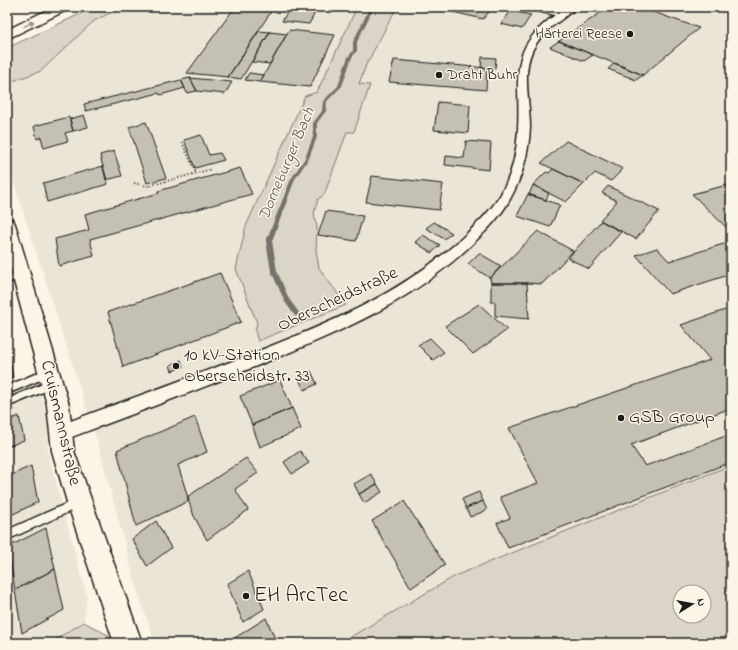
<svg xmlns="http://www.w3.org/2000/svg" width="738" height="650" viewBox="0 0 738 650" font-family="'Indie Flower',sans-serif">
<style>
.built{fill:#ebe5d6}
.green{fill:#dbd5c8;stroke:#7c7872;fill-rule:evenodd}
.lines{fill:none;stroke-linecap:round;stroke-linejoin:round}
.stream{fill:#75726c;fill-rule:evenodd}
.building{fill:#c4c0b3;stroke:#1c1c1c}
.service-casing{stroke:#1c1c1c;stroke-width:3}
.minor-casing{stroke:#1c1c1c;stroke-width:3}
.tertiary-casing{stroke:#1c1c1c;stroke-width:3}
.motorway-casing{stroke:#1c1c1c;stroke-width:3}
.path{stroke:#1c1c1c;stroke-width:2;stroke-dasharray:1 2.5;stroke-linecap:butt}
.service{fill:#fcf5e5;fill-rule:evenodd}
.minor{fill:#fcf5e5;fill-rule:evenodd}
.tertiary{fill:#fcf5e5;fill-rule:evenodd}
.motorway{fill:#fcf5e5;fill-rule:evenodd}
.oneway{fill:#97938b}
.poi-dot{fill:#1c1c1c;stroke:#fcf5e5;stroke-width:1.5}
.labels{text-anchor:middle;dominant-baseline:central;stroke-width:3;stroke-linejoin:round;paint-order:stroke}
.far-poi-label{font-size:15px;fill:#1c1c1c;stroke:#fcf5e5;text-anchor:end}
.far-water-label{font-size:16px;font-style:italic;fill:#575551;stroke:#fcf5e5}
.street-label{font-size:18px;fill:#1c1c1c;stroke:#fcf5e5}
.poi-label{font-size:18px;fill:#1c1c1c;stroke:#fcf5e5;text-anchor:start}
.near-poi-label{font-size:22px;fill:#1c1c1c;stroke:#fcf5e5;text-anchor:start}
</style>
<rect width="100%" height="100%" fill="#fcf5e5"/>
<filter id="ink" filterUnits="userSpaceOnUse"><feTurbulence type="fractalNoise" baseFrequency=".025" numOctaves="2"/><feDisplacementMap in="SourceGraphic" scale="8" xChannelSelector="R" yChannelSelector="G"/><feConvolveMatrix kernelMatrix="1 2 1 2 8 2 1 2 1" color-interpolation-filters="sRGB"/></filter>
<g filter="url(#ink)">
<path class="built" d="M 122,7 L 731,7 L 731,465 L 457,575 L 340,643 L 155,643 L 138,593 L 98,444 L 7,161 L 7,83 L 41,71 L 94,21 Z
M 38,383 L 48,423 L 48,453 L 87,596 L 84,622 L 49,643 L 7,643 L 7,396 Z"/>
<path class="green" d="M 95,7 L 122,7 L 94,21 L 41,71 L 7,83 L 7,48 Z
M 357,7 L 397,7 L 366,65 L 359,84 L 370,85 L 354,132 L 347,132 L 324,195 L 318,199 L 314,214 L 317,227 L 316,251 L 319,268 L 346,305 L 258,341 L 255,331 L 257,323 L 236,269 L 246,226 L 305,96 L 317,92 Z
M 731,465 L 731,643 L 340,643 L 457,575 ZM 680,592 L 704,592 L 704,616 L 680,616 Z
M 84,622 L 108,635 L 110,643 L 49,643 Z"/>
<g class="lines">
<path class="stream" d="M 370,7 L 374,7 L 357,42 L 357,51 L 352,57 L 342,86 L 327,101 L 326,111 L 317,123 L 317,137 L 309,158 L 295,179 L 272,241 L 277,271 L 289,299 L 300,314 L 299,316 L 295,316 L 285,302 L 271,271 L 266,241 L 291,179 L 305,158 L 313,137 L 313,123 L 322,111 L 323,101 L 338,86 L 348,57 L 353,51 L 353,42 Z"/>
</g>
<path class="building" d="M 235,7 L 274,7 L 228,77 L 187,73 Z
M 431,7 L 493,7 L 483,19 Z
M 609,7 L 639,7 L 699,28 L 643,75 L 559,41 Z
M 288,11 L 315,13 L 309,24 L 282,21 Z
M 511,11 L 531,15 L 522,29 L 501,24 Z
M 289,30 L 335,35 L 310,87 L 260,82 Z
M 259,31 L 270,32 L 241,79 L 228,77 Z
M 270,32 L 287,34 L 270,64 L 252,62 Z
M 559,41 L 593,55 L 584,61 L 550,47 Z
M 482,57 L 496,58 L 495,69 L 481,68 Z
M 394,60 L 487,68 L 486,90 L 389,82 Z
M 615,63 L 643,75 L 636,80 L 608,69 Z
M 249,73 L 264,75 L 260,82 L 245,80 Z
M 190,78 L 232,82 L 225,94 L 197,91 Z
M 190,78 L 197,91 L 187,93 L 181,80 Z
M 181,80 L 185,88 L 160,95 L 159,93 L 86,111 L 84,104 Z
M 438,102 L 470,105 L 468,133 L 434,130 Z
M 84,115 L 88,127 L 73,131 L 70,119 Z
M 69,117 L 73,131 L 65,133 L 68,141 L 44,148 L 41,137 L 37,139 L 34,126 Z
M 146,122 L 166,178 L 147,183 L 129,127 Z
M 201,135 L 209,155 L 220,153 L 224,160 L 195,168 L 184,140 Z
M 466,141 L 491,143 L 489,170 L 445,165 L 446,156 L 464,158 Z
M 566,141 L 623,169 L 611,181 L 595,173 L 584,184 L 541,163 Z
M 114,151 L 122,176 L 106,180 L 100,155 Z
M 103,166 L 108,184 L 47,202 L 43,183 Z
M 240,168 L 252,194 L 90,239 L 94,256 L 59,266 L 55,239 L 89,230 L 85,214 L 159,193 L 158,191 Z
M 553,169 L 584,184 L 566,202 L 533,185 L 546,172 L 549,173 Z
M 372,176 L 443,184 L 439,210 L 366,202 Z
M 731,184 L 731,232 L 692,194 Z
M 533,185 L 549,193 L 546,200 L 529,195 Z
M 608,186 L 659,211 L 636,239 L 600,220 L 617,201 L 602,193 Z
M 528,194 L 560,205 L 550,227 L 517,216 Z
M 326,211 L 363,216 L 356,241 L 318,235 Z
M 601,221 L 621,232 L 589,269 L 568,258 Z
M 434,222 L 452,233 L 444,239 L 426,228 Z
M 538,231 L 573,251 L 542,284 L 527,283 L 491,283 L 490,278 Z
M 423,235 L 440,245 L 432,253 L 415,242 Z
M 730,242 L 731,274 L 670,294 L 636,255 L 657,248 L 669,261 Z
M 479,253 L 501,266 L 490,278 L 468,264 Z
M 220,273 L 241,322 L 123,367 L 108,312 Z
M 491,283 L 527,283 L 529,319 L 495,316 L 495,302 L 491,302 Z
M 479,304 L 507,330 L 473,354 L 445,326 Z
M 731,308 L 731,408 L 631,445 L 645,466 L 731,434 L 731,462 L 508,548 L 497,523 L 510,518 L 500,497 L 538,483 L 509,428 L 710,360 L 681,325 Z
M 430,338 L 444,352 L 433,360 L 418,345 Z
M 10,360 L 13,377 L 7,379 L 7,361 Z
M 181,360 L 183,367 L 172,371 L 170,365 Z
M 311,371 L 317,384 L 304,390 L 298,377 Z
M 280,380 L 292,408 L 252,425 L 240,396 Z
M 292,408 L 301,429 L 260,447 L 252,425 Z
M 19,416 L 24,440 L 7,447 L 7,421 Z
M 195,417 L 207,452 L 178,465 L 189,501 L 136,526 L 117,450 Z
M 300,451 L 309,463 L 292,474 L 284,462 Z
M 246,458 L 258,473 L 235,489 L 248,510 L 207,540 L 194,516 L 187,497 Z
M 31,466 L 38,502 L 7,517 L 7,477 Z
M 371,474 L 377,484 L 359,494 L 354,484 Z
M 377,484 L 382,492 L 364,503 L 359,494 Z
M 479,492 L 483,501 L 466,508 L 462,499 Z
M 404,501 L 445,565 L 411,588 L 372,521 Z
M 483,501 L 487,510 L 470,517 L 466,508 Z
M 156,521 L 171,548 L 147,566 L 132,539 Z
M 46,528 L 55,569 L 15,590 L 8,547 Z
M 55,569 L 64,610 L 22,633 L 15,590 Z
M 248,571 L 264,609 L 243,622 L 227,584 Z
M 266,618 L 276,641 L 273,643 L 227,643 Z"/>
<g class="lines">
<defs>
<path id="service" d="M 22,272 L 26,275 L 25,277 L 7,283 L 7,277 Z
M 49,368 L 52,369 L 53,372 L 52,375 L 7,394 L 7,386 Z
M 52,380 L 55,381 L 56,384 L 55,387 L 7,407 L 7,399 Z
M 79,498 L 82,500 L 84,503 L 82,506 L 7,540 L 7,530 Z"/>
<path id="minor" d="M 528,7 L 543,7 L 560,11 L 566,7 L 576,7 C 564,20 546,27 536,44 C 520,68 530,100 530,127 C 529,153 522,178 509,201 C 499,219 483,234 468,248 C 406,306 332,335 254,367 C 190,393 125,417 61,441 L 55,439 L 52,433 L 55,427 C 123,401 193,377 261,350 C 337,320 400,294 461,239 C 476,225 491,211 501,194 C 512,174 517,152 518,129 C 521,77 506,51 555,15 L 529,9 Z"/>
<path id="tertiary" d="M 7,218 L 13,220 L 15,224 L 69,405 L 74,451 L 142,643 L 114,643 L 67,502 L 52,451 L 47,405 L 7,255 Z"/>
<path id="motorway" d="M 53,7 L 69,7 L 67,10 L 7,39 L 7,30 Z"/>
</defs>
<use href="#service" class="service-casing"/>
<use href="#minor" class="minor-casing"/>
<use href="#tertiary" class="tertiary-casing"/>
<use href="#motorway" class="motorway-casing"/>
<path class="path" d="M 182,142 L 196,173
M 134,183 L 148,186 L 212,169"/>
<use href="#service" class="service"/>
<use href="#minor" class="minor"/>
<use href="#tertiary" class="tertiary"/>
<use href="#motorway" class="motorway"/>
</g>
<defs><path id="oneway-solid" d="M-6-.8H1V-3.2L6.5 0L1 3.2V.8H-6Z"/></defs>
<use class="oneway" href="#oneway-solid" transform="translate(29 24) rotate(-26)"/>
</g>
<g class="poi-dot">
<circle cx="630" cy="34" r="4"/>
<circle cx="439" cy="75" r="4"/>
<circle cx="176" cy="366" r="4"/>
<circle cx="621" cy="418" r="4"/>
<circle cx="246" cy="596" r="4"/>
</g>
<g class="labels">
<g class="far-poi-label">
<text x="622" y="34">Härterei Reese</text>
<text x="447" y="75" text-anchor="start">Draht Buhr</text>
</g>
<g class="far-water-label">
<text transform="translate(287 164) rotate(-67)">Dorneburger Bach</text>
</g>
<g class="street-label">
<text transform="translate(338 300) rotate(-25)">Oberscheidstraße</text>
<text transform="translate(60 423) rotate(77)">Cruismannstraße</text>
</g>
<g class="poi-label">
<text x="184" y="356">10 kV-Station<tspan x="184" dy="21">Oberscheidstr. 33</tspan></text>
<text x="629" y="418">GSB Group</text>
</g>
<g class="near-poi-label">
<text x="254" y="596">EH ArcTec</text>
</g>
</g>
<rect width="738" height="650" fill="none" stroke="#fcf5e5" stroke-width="24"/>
<rect x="12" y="12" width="714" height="626" fill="none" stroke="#1c1c1c" stroke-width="1.5" filter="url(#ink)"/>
<g transform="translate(692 604) rotate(79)"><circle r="19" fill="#fcf5e5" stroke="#a29e95"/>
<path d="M0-3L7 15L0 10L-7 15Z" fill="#1c1c1c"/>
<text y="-6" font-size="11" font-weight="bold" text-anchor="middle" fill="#1c1c1c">N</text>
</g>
</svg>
